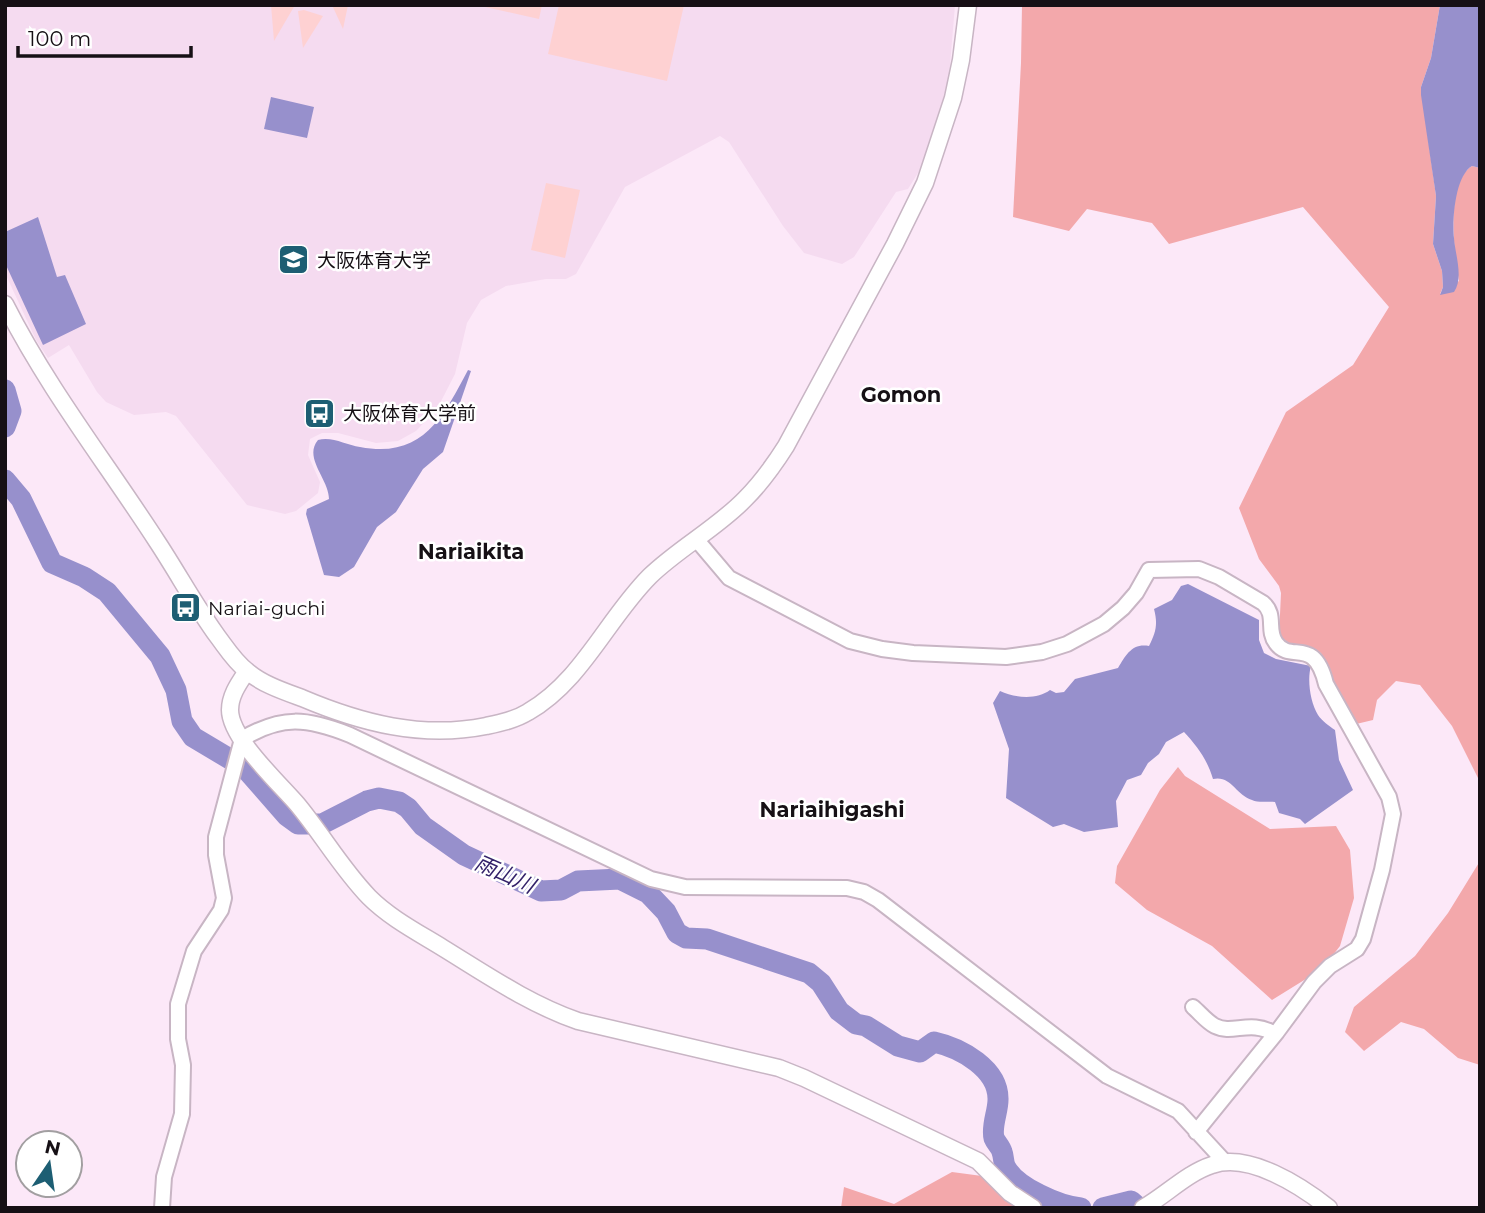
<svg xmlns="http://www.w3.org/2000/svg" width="1485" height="1213" viewBox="0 0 1485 1213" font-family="Montserrat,'Noto Sans JP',sans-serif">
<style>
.built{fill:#f5dbf0}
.green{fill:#fed1d2}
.forest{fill:#f3a8ab}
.water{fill:#9790cc}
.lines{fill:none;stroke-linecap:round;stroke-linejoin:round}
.river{stroke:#9790cc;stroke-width:21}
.minor-casing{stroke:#c8b5c4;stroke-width:18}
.tertiary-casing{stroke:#c8b5c4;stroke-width:19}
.minor{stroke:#fff;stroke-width:14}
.tertiary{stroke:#fff;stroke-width:16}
.labels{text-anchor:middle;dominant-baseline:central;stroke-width:5;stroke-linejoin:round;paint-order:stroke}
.poi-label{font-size:19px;fill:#161015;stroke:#fff;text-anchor:start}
.neighbourhood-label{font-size:21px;font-weight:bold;fill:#161015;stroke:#fff}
.water-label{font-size:21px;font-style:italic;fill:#34236a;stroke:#fff}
</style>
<rect width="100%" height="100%" fill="#fce8f8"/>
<path class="built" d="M 5,5 L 955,5 L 949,77 L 926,160 L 908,189 L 896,192 L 854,257 L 842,264 L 804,253 L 783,226 L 729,142 L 720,136 L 625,187 L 576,274 L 566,279 L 546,279 L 506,286 L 481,300 L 467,323 L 455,374 L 437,409 L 416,431 L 398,441 L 376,443 L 338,433 L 322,433 L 310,439 L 308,455 L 320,482 L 318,493 L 296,511 L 285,514 L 247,505 L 176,416 L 166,412 L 134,415 L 106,402 L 97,392 L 69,345 L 48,358 L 36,340 L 5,273 Z"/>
<path class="green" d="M 271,5 L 295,5 L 274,41 Z
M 332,5 L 348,5 L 343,29 Z
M 476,5 L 542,5 L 539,19 Z
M 559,5 L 684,5 L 667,81 L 548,54 Z
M 304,10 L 323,16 L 303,48 L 298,11 Z
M 546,183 L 580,190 L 565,258 L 531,250 Z"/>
<path class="forest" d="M 1022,5 L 1440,5 L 1431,58 L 1421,87 L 1436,196 L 1433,244 L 1442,271 L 1443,287 L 1440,294 L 1459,281 C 1454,254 1445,182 1472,166 L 1480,168 L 1480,782 L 1452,726 L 1420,685 L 1396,681 L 1377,700 L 1373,720 L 1352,725 L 1328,684 L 1321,653 L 1293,646 L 1279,636 L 1281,593 L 1279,586 L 1259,559 L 1239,508 L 1286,412 L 1353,365 L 1389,307 L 1303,207 L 1169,244 L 1152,223 L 1087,209 L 1069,231 L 1013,217 L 1021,63 Z
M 1178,767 L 1185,776 L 1270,829 L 1336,826 L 1350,850 L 1354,898 L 1340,946 L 1322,969 L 1272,1000 L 1212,946 L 1147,910 L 1115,883 L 1117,866 L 1160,790 Z
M 1480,861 L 1480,1065 L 1458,1058 L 1424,1029 L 1401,1022 L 1364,1051 L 1345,1032 L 1354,1007 L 1415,956 L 1448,913 Z
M 952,1172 L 982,1176 L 1029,1208 L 841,1208 L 844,1187 L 894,1204 Z"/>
<path class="water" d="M 1440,5 L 1480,5 L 1480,168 L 1472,166 C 1455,176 1452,220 1454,238 C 1455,254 1464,278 1454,292 L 1440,295 L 1443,287 L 1442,271 L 1433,244 L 1436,196 L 1421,95 L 1421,87 L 1431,58 Z
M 271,97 L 314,107 L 307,138 L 264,129 Z
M 38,217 L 57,277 L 65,275 L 86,324 L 43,345 L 5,263 L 5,232 Z
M 468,370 L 471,371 L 443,452 L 423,469 L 396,512 L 377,527 L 354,567 L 339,577 L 324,575 L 306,514 L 307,509 L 329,499 C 329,479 303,458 318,440 C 332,436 346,445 360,447 C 423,459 443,417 468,370 Z
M 1188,584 L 1259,620 L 1259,640 L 1264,653 L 1276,659 L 1311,666 C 1307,679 1310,702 1318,715 C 1322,721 1329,726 1335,730 L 1339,760 L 1353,790 L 1305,824 L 1300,819 L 1279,813 L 1275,802 C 1268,801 1258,803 1252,800 C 1236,795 1231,775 1213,779 C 1207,759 1197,746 1184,732 L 1166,742 L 1159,754 L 1148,763 L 1141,775 L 1127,780 L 1116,801 L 1118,827 L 1084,832 L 1064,824 L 1053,827 L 1006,798 L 1009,749 L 993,703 L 1000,691 C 1015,698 1037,700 1050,690 L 1056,693 L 1064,692 L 1075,679 L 1118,668 C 1126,655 1132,643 1149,646 C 1156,632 1158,624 1154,609 L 1172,600 L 1181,586 Z"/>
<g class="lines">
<path class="river" d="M 5,390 L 11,411 L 5,427
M 5,480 L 21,499 L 52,563 L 84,577 L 107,592 L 160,656 L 176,690 L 182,721 L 193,737 L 245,768 L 287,816 L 298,824 L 322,824 L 367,801 L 379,798 L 399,802 L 408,808 L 423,826 L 464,855 L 541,891 L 561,890 L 578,881 L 620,879 L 648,893 L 666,912 L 677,933 L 686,938 L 707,939 L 809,973 L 821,983 L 839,1011 L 856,1024 L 866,1026 L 898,1046 L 920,1052 L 934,1042 C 961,1048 999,1069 998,1100 C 998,1112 991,1126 994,1138 C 996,1143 1001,1147 1002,1152 C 1004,1157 1003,1163 1006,1168 C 1018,1188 1059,1206 1081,1208
M 1103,1208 L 1131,1201 L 1139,1208"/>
<defs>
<path id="minor" d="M 696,539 L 729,578 L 850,641 L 882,649 L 913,653 L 1006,657 L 1042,652 L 1067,644 L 1104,624 L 1123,608 L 1136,593 L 1149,570 L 1199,569 L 1219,577 L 1263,603 C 1277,615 1266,630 1276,643 C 1291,664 1314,635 1326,684 L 1389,797 L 1393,814 L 1382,870 L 1363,939 L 1357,949 L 1330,966 L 1314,982 L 1277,1032 L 1196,1132
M 1193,1007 C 1200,1013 1207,1022 1215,1026 C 1233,1035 1250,1019 1275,1034
M 162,1208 L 164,1177 L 182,1114 L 183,1065 L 178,1039 L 178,1004 L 194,951 L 221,910 L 224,898 L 216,855 L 216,837 L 242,739 C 282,715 307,718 350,735 L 651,879 L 685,887 L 847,888 L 864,892 L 878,900 L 1107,1076 L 1178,1111 L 1225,1162"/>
<path id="tertiary" d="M 5,304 C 48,389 107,464 158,543 C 179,575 196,607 218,637 C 227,649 235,662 247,671 C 262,684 283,691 302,698 C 361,723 422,739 486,726 C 500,723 515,720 528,712 C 582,681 607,619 650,576 C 679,548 717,528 745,499 C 761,483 774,465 786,446 L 895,244 L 925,183 L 953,98 L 961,60 L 968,5
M 247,671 C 239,683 230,695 230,710 C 230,738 279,783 297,804 C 322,834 341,868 369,897 C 390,918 417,932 443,948 C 487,975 529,1004 578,1021 L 779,1068 L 804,1078 L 978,1161 L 1010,1193 L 1033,1208
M 1143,1208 C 1166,1195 1187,1173 1212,1165 C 1249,1152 1301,1186 1329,1208"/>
</defs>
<use href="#minor" class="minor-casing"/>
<use href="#tertiary" class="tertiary-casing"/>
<use href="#minor" class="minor"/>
<use href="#tertiary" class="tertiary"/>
</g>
<defs>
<symbol id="university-square" viewBox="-11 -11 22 22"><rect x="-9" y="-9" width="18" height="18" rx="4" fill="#1d5e73" stroke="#fff"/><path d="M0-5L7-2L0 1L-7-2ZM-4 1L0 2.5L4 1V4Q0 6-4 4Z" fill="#fff"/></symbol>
<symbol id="bus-square" viewBox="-11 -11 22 22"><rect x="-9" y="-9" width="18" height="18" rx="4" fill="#1d5e73" stroke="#fff"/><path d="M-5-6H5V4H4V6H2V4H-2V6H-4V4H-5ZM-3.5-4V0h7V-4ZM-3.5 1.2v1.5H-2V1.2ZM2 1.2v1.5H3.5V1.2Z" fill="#fff"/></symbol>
</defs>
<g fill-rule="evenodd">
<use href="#university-square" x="276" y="242" width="35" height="35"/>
<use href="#bus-square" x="302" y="396" width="35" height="35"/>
<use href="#bus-square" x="168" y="590" width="35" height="35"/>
</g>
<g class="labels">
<g class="poi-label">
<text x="317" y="260">大阪体育大学</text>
<text x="343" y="413">大阪体育大学前</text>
<text x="208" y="608">Nariai-guchi</text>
</g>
<g class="neighbourhood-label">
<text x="901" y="394">Gomon</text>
<text x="471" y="551">Nariaikita</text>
<text x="832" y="809">Nariaihigashi</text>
</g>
<g class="water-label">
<text transform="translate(505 874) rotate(24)">雨山川</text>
</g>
</g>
<rect width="1485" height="1213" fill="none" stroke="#161015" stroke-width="14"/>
<g transform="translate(49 1164) rotate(13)"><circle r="33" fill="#ffffff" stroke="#a29fa1" stroke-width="2"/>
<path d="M0-5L12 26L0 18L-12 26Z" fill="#1d5e73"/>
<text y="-10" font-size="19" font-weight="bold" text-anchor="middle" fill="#161015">N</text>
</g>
<path d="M18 46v10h173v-10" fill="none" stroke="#161015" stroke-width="3.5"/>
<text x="28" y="46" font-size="21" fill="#161015" stroke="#ffffff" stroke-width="5" paint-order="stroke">100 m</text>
</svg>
